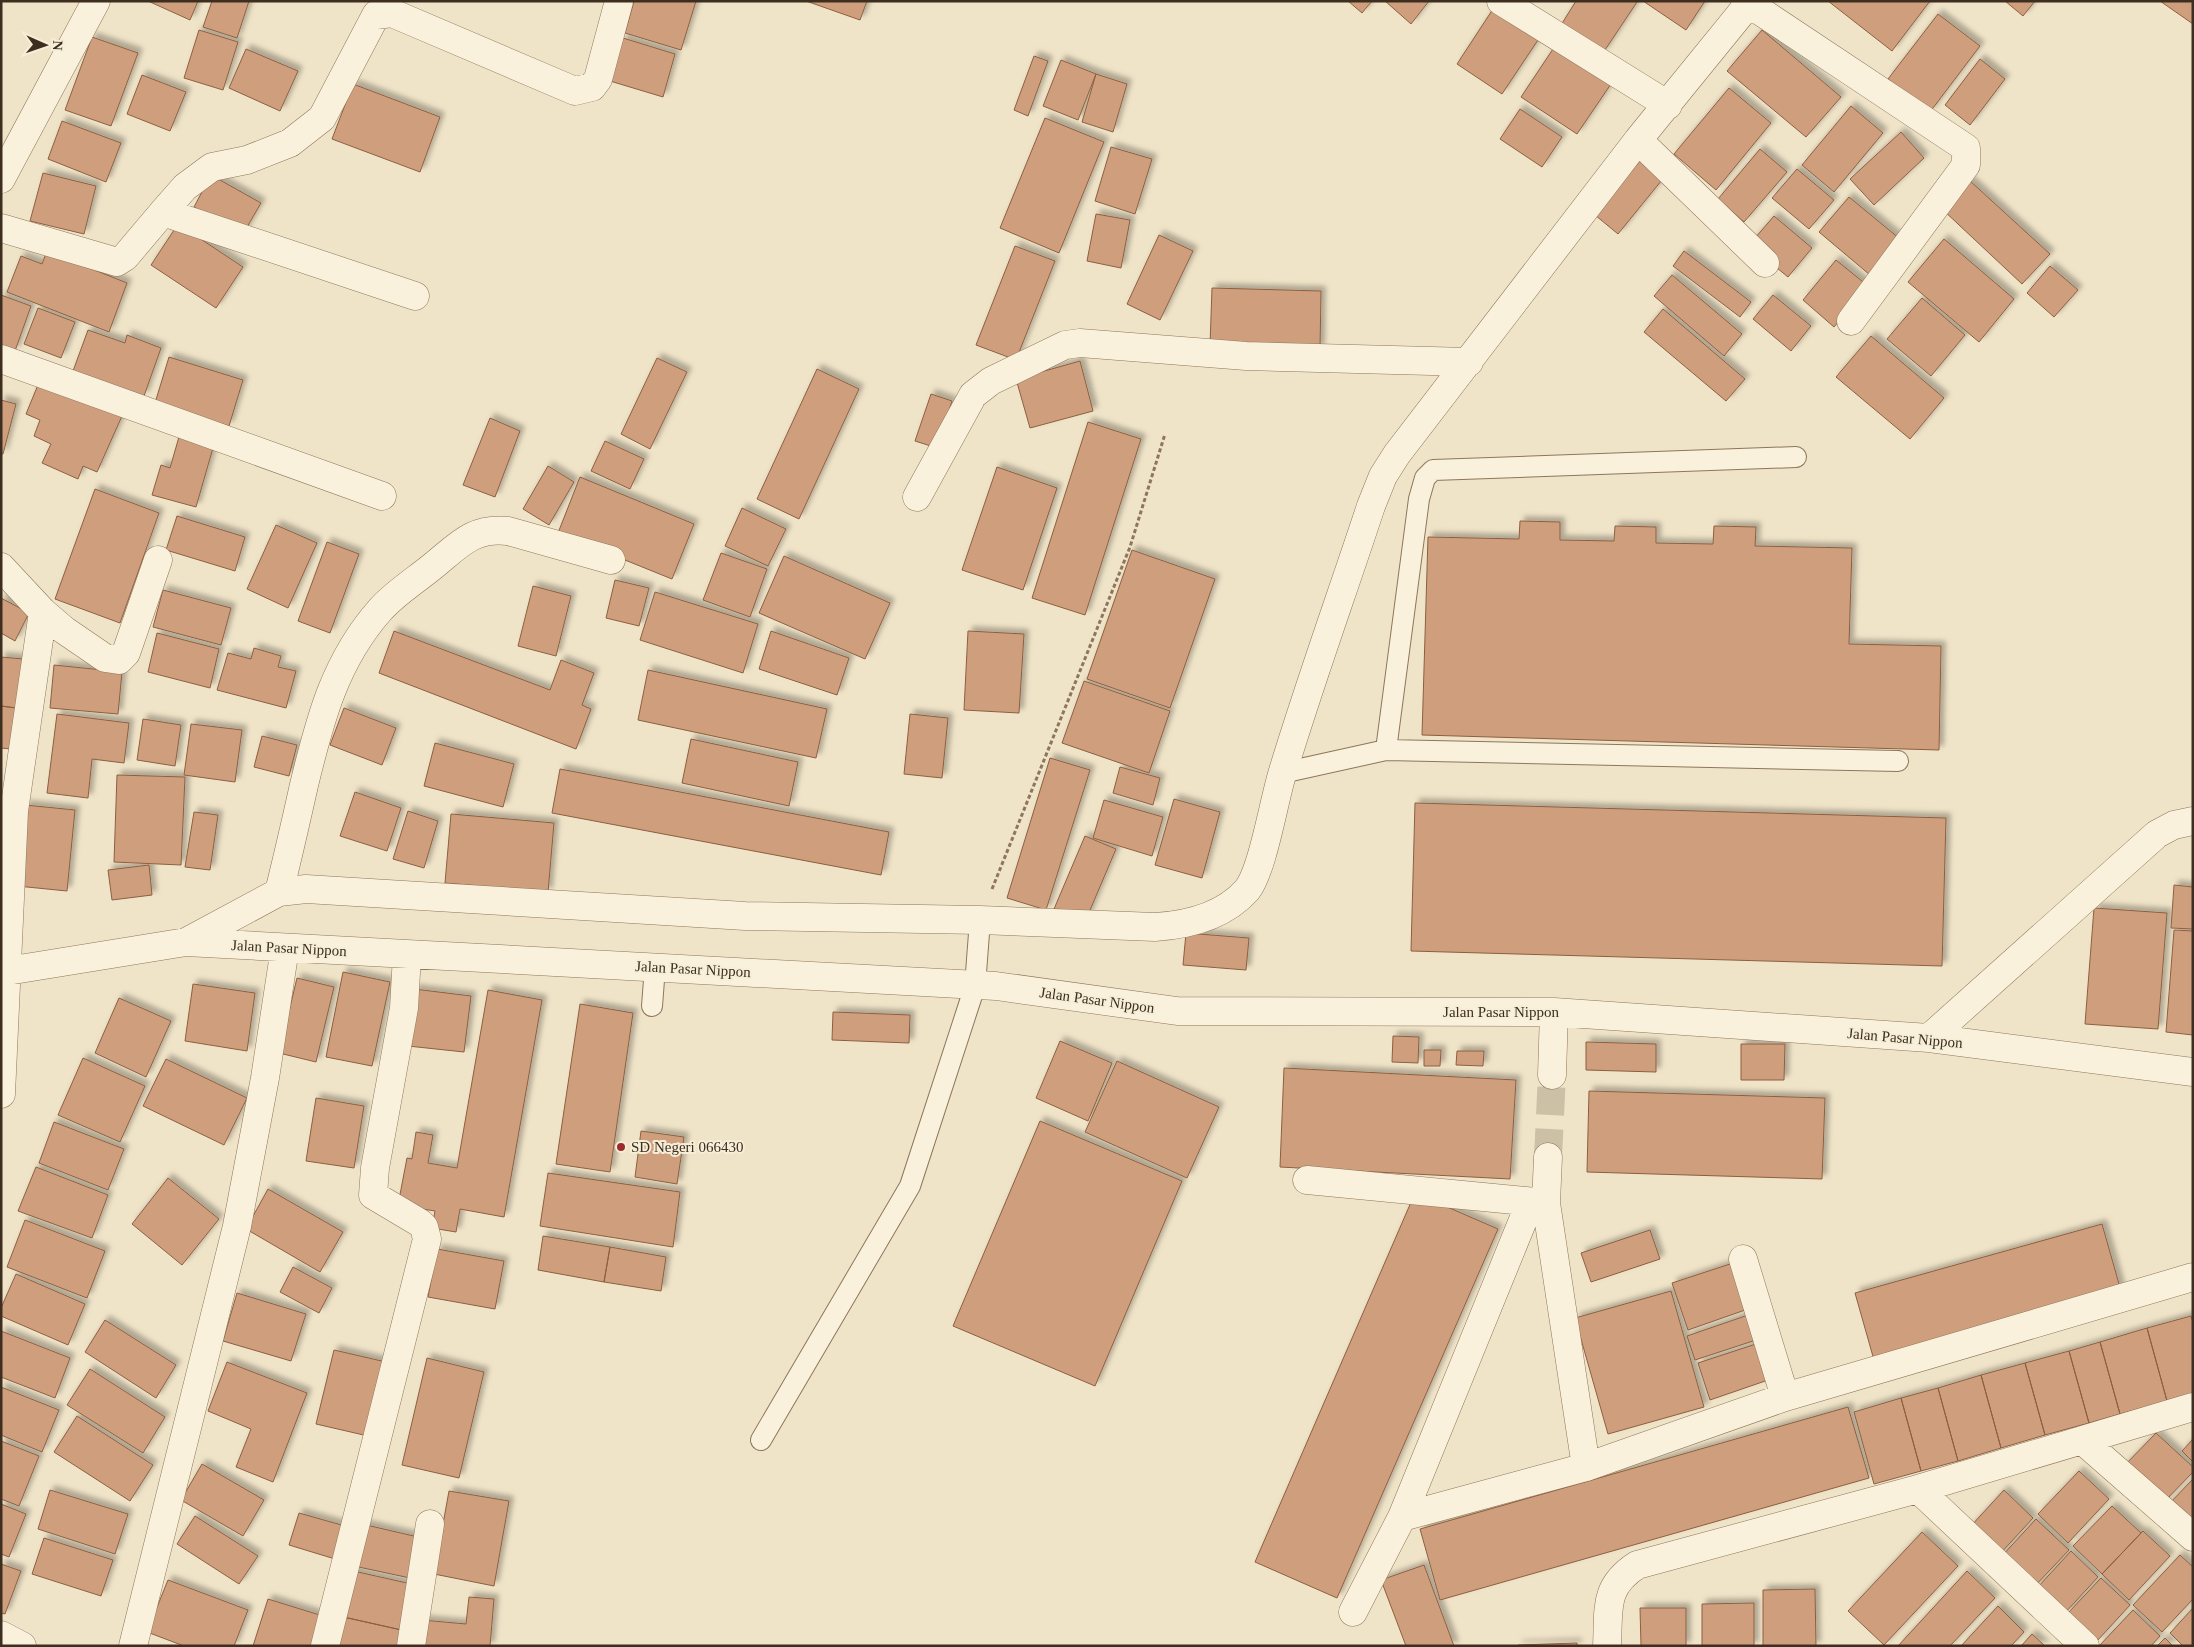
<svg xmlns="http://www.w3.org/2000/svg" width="2194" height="1647" viewBox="0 0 2194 1647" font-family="'Times New Roman',serif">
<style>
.building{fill:#cf9f7d;stroke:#8d5f41;filter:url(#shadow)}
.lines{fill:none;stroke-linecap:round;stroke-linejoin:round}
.street-tunnel{stroke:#ccc0a6;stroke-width:28;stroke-dasharray:28 14;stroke-linecap:butt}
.lane-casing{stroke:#8d765c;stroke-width:22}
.street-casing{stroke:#8d765c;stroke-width:29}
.path{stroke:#8d765c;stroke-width:3;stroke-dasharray:4 2.5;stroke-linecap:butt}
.lane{stroke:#faf1dc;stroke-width:20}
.street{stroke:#faf1dc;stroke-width:28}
.poi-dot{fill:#9e2a2b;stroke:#f7eed8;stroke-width:2}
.labels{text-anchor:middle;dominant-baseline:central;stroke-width:4;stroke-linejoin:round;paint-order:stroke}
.street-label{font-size:15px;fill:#3d2e20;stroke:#f7eed8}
.poi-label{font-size:15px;fill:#3d2e20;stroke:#f7eed8;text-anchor:start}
</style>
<defs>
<filter id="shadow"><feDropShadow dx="4.5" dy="-4.5" stdDeviation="2.5" flood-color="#0004"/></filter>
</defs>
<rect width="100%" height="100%" fill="#f0e4c8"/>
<path class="building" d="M 148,1 L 198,1 L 190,20 Z
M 212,1 L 249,1 L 237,38 L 203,27 Z
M 634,1 L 696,1 L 681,50 L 625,33 Z
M 806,1 L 867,1 L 860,20 Z
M 1348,1 L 1372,1 L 1362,13 Z
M 1385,1 L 1429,1 L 1411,24 Z
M 1576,1 L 1636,1 L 1637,2 L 1603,53 L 1561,25 Z
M 1643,1 L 1705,1 L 1686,30 Z
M 1828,1 L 1930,1 L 1892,51 Z
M 2005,1 L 2035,1 L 2023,16 Z
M 2160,1 L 2193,1 L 2193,24 Z
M 1493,9 L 1538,40 L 1502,94 L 1457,64 Z
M 1938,14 L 1980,46 L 1930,112 L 1888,79 Z
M 199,30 L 238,42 L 223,90 L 184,78 Z
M 1762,30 L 1841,97 L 1806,137 L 1727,71 Z
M 92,37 L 138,53 L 111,126 L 65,110 Z
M 623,38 L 675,54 L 663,97 L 610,81 Z
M 1557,43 L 1613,81 L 1577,134 L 1521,97 Z
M 246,49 L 298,71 L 280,111 L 229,88 Z
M 1034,56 L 1048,61 L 1028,116 L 1014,110 Z
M 1980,59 L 2005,79 L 1970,125 L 1945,105 Z
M 1061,60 L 1096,74 L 1078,120 L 1043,106 Z
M 1096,74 L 1127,84 L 1113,132 L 1082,122 Z
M 142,75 L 186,92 L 170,131 L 127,114 Z
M 353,84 L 440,117 L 420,172 L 332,139 Z
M 1729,88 L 1771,123 L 1716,190 L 1674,154 Z
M 1851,106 L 1883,133 L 1834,192 L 1802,165 Z
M 1520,109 L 1562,137 L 1542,167 L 1500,139 Z
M 1045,118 L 1104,142 L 1059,253 L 1000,228 Z
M 62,121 L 121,143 L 106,182 L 48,159 Z
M 1901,132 L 1924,158 L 1874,205 L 1850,179 Z
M 1111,147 L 1152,159 L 1135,214 L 1095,201 Z
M 1760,149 L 1787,172 L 1744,222 L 1718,199 Z
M 1644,156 L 1666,175 L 1618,234 L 1595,215 Z
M 1797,169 L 1834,200 L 1809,229 L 1772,198 Z
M 43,173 L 96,186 L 84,234 L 30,221 Z
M 211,175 L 261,203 L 243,234 L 194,207 Z
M 1969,180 L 2050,254 L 2022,284 L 1942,209 Z
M 1849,197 L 1900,239 L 1870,275 L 1819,232 Z
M 1096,214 L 1130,220 L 1121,268 L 1087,261 Z
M 1774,216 L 1812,248 L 1788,277 L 1749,245 Z
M 178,224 L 243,267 L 216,308 L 151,265 Z
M 1159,235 L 1193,251 L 1160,320 L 1127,304 Z
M 1944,239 L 2014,299 L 1979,342 L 1908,282 Z
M 1015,246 L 1055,261 L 1016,360 L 976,345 Z
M 47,251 L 127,283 L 109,332 L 7,292 L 21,256 L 42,264 Z
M 1684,251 L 1751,302 L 1740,317 L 1673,266 Z
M 1836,260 L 1868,286 L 1834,327 L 1803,300 Z
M 2050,266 L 2078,290 L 2054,317 L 2027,293 Z
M 1672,275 L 1742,334 L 1724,356 L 1654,296 Z
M 1212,288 L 1321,291 L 1320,349 L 1210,346 Z
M 1,295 L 31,306 L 15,351 L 1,346 Z
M 1773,295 L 1811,326 L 1791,351 L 1753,319 Z
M 1922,298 L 1965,335 L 1931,376 L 1887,339 Z
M 38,308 L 75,322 L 61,358 L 24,344 Z
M 1663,309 L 1745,379 L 1726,401 L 1644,332 Z
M 88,330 L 125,343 L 127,335 L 161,348 L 144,396 L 73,371 Z
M 1871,336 L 1944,398 L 1910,439 L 1836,377 Z
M 169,357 L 243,380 L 229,426 L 155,403 Z
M 657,358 L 687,372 L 650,449 L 621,434 Z
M 1080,361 L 1093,411 L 1030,428 L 1016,379 Z
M 817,369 L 859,389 L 799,519 L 757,499 Z
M 40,380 L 122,416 L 97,472 L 83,466 L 78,479 L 42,463 L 51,444 L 34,436 L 40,420 L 26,414 Z
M 931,394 L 952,401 L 937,448 L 915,441 Z
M 1,400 L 16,404 L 3,454 L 1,454 Z
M 490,418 L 520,431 L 495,497 L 463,485 Z
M 1088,422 L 1141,439 L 1085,615 L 1032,598 Z
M 181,430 L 215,441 L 196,507 L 152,495 L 161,465 L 170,468 Z
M 605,441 L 644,459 L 630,489 L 591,471 Z
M 548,466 L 574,482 L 549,525 L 523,509 Z
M 997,467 L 1057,488 L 1023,590 L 962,570 Z
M 580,477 L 694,524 L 672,579 L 558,533 Z
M 95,489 L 159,513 L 120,623 L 55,599 Z
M 742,508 L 786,529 L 768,566 L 725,546 Z
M 177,516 L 245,537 L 235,571 L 166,550 Z
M 1520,521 L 1560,522 L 1560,540 L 1614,541 L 1615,526 L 1656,527 L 1656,543 L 1713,544 L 1714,526 L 1756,527 L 1755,546 L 1852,548 L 1849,644 L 1941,646 L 1939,750 L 1422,735 L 1428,537 L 1519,539 Z
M 276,525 L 317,543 L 288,608 L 247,589 Z
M 327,542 L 359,554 L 330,633 L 298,621 Z
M 1132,550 L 1215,579 L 1170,708 L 1087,679 Z
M 721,553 L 767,569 L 750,617 L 703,600 Z
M 784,556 L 890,603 L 865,659 L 759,613 Z
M 615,580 L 649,588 L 639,626 L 606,618 Z
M 533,586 L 571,596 L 556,656 L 518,646 Z
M 163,590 L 231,608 L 221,645 L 153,627 Z
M 655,592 L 758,624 L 743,673 L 640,640 Z
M 1,598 L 29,613 L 15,641 L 1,633 Z
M 394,631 L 550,690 L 561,660 L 594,673 L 582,705 L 591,709 L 576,749 L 379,673 Z
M 771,631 L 849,658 L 837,695 L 759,669 Z
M 968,631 L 1024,634 L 1019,713 L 964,710 Z
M 157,633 L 219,649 L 210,688 L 148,672 Z
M 254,648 L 281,656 L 278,667 L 296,671 L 286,708 L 217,690 L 228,653 L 251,659 Z
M 1,657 L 23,659 L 17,708 L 1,706 Z
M 54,665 L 122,672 L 118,714 L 50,708 Z
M 648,670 L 827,709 L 816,758 L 638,720 Z
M 1084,681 L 1170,711 L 1149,773 L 1062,743 Z
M 1,706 L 16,708 L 11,749 L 1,748 Z
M 344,708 L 396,728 L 382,765 L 330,745 Z
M 57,714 L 129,723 L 124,763 L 92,759 L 88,798 L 47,793 Z
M 910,714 L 948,718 L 942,778 L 904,774 Z
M 143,719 L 181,725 L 175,766 L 137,760 Z
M 191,724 L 242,730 L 235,782 L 184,775 Z
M 262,736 L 297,745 L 289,776 L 254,767 Z
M 691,739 L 798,762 L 789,806 L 682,783 Z
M 435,743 L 514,764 L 503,807 L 424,786 Z
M 1050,758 L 1090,770 L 1046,910 L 1007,898 Z
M 1120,767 L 1160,778 L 1153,805 L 1113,793 Z
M 560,769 L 889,832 L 881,875 L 552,813 Z
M 117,775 L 185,777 L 181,865 L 114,862 Z
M 355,792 L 401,808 L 387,851 L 340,836 Z
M 1174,799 L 1220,812 L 1202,878 L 1155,865 Z
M 1104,800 L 1163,817 L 1152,856 L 1093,838 Z
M 1415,803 L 1946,818 L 1942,966 L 1411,951 Z
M 25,805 L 75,810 L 67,891 L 17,886 Z
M 408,811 L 438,821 L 424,868 L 393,859 Z
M 194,812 L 218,815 L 210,870 L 185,867 Z
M 451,814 L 554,823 L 548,892 L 445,883 Z
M 1085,836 L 1116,849 L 1085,922 L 1054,909 Z
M 149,865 L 152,895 L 112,900 L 108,870 Z
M 2174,885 L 2193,887 L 2193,929 L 2171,928 Z
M 2094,908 L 2167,913 L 2158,1029 L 2085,1024 Z
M 2174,930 L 2193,931 L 2193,1035 L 2166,1032 Z
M 1186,933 L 1249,938 L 1246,970 L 1183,965 Z
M 343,972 L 390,982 L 372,1066 L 326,1057 Z
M 297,978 L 334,987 L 316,1062 L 279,1053 Z
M 193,984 L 255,993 L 247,1051 L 185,1041 Z
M 414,989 L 471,996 L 464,1052 L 408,1046 Z
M 488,990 L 542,1000 L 504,1217 L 460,1209 L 456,1232 L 432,1228 L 435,1211 L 398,1205 L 407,1158 L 412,1159 L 416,1132 L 433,1135 L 428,1163 L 457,1168 Z
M 119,998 L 171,1021 L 146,1077 L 95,1053 Z
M 580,1004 L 633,1013 L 610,1172 L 556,1164 Z
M 833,1012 L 910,1015 L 909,1043 L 832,1040 Z
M 1393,1036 L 1419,1037 L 1418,1063 L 1392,1062 Z
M 1060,1041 L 1112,1063 L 1088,1121 L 1036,1098 Z
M 1586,1042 L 1656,1044 L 1656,1072 L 1586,1070 Z
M 1741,1044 L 1785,1044 L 1784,1080 L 1741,1080 Z
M 1424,1050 L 1441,1050 L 1440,1066 L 1424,1066 Z
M 1457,1051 L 1484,1051 L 1483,1066 L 1456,1065 Z
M 83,1058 L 145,1086 L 120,1142 L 58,1115 Z
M 166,1059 L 247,1098 L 224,1145 L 143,1106 Z
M 1117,1061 L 1219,1107 L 1187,1178 L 1085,1132 Z
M 1284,1068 L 1516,1080 L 1510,1179 L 1280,1167 Z
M 1589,1091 L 1825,1098 L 1822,1179 L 1587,1172 Z
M 316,1098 L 364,1106 L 354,1168 L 306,1161 Z
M 1040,1121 L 1182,1181 L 1095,1386 L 953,1326 Z
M 54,1122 L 124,1149 L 108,1190 L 39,1163 Z
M 641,1131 L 684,1137 L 677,1184 L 635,1177 Z
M 36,1167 L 108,1195 L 92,1238 L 18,1211 Z
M 548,1173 L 680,1192 L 673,1247 L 540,1226 Z
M 168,1178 L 219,1219 L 182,1265 L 132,1224 Z
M 268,1189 L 343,1232 L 320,1272 L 246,1229 Z
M 1415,1193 L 1498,1229 L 1337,1598 L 1255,1562 Z
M 25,1220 L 105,1251 L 87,1298 L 7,1267 Z
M 2102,1224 L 2121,1291 L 1874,1360 L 1855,1293 Z
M 1650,1230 L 1660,1259 L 1591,1282 L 1581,1253 Z
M 543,1236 L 610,1247 L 604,1282 L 538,1270 Z
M 610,1247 L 666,1257 L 661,1291 L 604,1282 Z
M 437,1249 L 504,1261 L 495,1309 L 428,1297 Z
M 1733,1263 L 1748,1309 L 1688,1330 L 1672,1283 Z
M 293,1267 L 332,1288 L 319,1313 L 280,1292 Z
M 16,1274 L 85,1304 L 68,1345 L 1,1316 L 1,1308 Z
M 1671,1291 L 1704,1407 L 1608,1434 L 1575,1318 Z
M 237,1293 L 306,1314 L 291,1361 L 223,1341 Z
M 1751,1314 L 1759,1339 L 1695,1360 L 1687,1336 Z
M 2191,1316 L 2193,1323 L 2193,1394 L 2167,1401 L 2147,1328 Z
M 105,1320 L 176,1365 L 156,1398 L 85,1352 Z
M 2147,1328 L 2167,1401 L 2120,1414 L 2100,1342 Z
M 1,1331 L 70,1358 L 55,1398 L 1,1377 Z
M 2100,1342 L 2120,1414 L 2089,1423 L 2069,1351 Z
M 1759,1343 L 1771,1379 L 1710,1400 L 1698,1363 Z
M 334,1350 L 386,1362 L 368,1436 L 316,1424 Z
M 2069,1351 L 2089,1423 L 2045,1435 L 2025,1363 Z
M 427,1358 L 484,1372 L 459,1478 L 402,1465 Z
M 227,1362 L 307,1393 L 273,1482 L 236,1467 L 251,1429 L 208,1411 Z
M 2025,1363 L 2045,1435 L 2001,1448 L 1981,1375 Z
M 90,1369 L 165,1417 L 143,1453 L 67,1405 Z
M 1981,1375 L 2001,1448 L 1958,1461 L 1938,1388 Z
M 1,1387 L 59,1410 L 42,1452 L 1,1435 Z
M 1938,1388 L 1958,1461 L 1921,1471 L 1901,1398 Z
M 1901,1398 L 1921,1471 L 1874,1484 L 1854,1412 Z
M 1848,1407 L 1869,1478 L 1440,1600 L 1420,1529 Z
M 77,1416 L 153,1465 L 130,1501 L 54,1452 Z
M 2156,1433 L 2193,1467 L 2193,1472 L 2162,1504 L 2123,1467 Z
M 2193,1439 L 2193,1462 L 2182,1451 Z
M 1,1441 L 39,1456 L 19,1506 L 1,1499 Z
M 202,1464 L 264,1500 L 243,1536 L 181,1500 Z
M 2079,1471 L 2109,1499 L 2068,1543 L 2038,1514 Z
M 2193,1479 L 2193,1529 L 2167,1506 Z
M 50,1490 L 128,1514 L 115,1554 L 38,1529 Z
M 2004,1490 L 2033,1518 L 1999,1555 L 1970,1527 Z
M 449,1491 L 509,1501 L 494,1586 L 434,1574 Z
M 1,1504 L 26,1514 L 9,1557 L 1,1554 Z
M 2112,1506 L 2141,1533 L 2102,1574 L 2073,1546 Z
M 299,1513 L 345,1526 L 335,1559 L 289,1545 Z
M 195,1516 L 258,1556 L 239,1584 L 177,1544 Z
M 2036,1519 L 2069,1550 L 2033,1588 L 2000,1558 Z
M 362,1524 L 418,1537 L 410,1578 L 354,1566 Z
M 2143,1531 L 2170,1556 L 2129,1600 L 2102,1574 Z
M 1922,1532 L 1958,1566 L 1884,1645 L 1848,1611 Z
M 44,1538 L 113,1560 L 101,1596 L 32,1574 Z
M 2071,1551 L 2098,1577 L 2064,1614 L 2037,1588 Z
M 2180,1555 L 2193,1567 L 2193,1599 L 2162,1632 L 2133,1605 Z
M 1,1564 L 21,1571 L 5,1614 L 1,1613 Z
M 1424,1565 L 1454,1646 L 1406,1646 L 1381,1580 Z
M 349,1570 L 416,1585 L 406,1631 L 339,1616 Z
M 1967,1571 L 1995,1598 L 1950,1646 L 1898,1646 Z
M 2101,1578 L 2130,1605 L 2097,1641 L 2068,1613 Z
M 168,1580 L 248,1610 L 234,1646 L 184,1646 L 147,1632 Z
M 1815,1589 L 1816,1646 L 1763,1646 L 1763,1590 Z
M 469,1597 L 494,1599 L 490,1646 L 420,1646 L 422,1620 L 466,1624 Z
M 268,1599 L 323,1616 L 314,1646 L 253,1646 Z
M 1754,1603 L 1754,1646 L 1702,1646 L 1702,1604 Z
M 1998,1606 L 2024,1632 L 2011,1646 L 1961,1646 Z
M 1640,1608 L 1686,1608 L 1686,1646 L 1641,1646 Z
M 2193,1608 L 2193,1646 L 2183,1646 L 2170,1633 Z
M 2133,1610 L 2160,1636 L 2151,1646 L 2099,1646 Z
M 339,1616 L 406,1631 L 403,1646 L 332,1646 Z
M 2032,1634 L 2045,1646 L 2021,1646 Z
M 2165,1638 L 2173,1646 L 2157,1646 Z
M 1577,1643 L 1577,1646 L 1518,1646 L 1518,1645 Z"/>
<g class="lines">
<path class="street-tunnel" d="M 1548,1157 L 1552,1075"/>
<defs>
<path id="lane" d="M 1386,750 L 1419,499 L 1425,478 L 1433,470 L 1796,457
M 1282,773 L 1386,750 L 1898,761
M 652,1006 L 655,967
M 761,1440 L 910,1186 L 975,986 L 980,920"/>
<path id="street" d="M 1501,1 L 1668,105
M 1745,1 L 1966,148 L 1966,165 L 1851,321
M 1638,140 L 1765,263
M 1,179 L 96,1
M 163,212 L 185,187 L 212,167 L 247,160 L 290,143 L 322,118 L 376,15 L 392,13 L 575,91 L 592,87 L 598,79 L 619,1
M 1,228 L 117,262 L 125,257 L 163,212 L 415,296
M 1,359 L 382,496
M 917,497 L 973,395 L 991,381 L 1065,345 L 1080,343 L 1246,356 L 1469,362
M 1,567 L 43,612 L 64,630 L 105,658 L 119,660 L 126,653 L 158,560
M 279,892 C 288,856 296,821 304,785 C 320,719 335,661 380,610 C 395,593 416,580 433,566 C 459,545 473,527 508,531 L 611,560
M 186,942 L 279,892 L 306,889 L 745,916 L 980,920 L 1155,927 C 1187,925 1224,916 1247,890 C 1263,870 1274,799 1283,771 C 1310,682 1342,594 1371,506 L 1383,476 L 1397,454 L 1638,140 L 1751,1
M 1,972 L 186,942 L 996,986 L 1177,1011 L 1554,1012 L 1929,1038 L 2193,1072
M 1929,1038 L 2157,834 L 2174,825 L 2193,821
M 1552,1075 L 1554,1012
M 1,1094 L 14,811 L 43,612
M 1548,1157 L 1546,1203 L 1586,1467 L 1785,1397 L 2193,1277
M 1307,1180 L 1546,1203
M 1743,1259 L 1785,1397
M 2082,1440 L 2193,1537
M 1918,1489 L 2085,1646
M 1402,1517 L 1586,1467
M 1353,1612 L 1402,1517 L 1530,1203
M 1,1635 L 22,1646
M 133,1646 L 237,1226 L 265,1078 L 285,948
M 325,1646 L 427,1239 L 424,1227 L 420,1223 L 373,1195 L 375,1168 L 404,1008 L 407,955
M 411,1646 L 430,1524
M 1607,1646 C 1609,1609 1603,1587 1637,1565 L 1918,1489 L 2193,1407"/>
</defs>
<use href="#lane" class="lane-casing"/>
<use href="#street" class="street-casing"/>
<path class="path" d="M 992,889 L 1130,547 L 1165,434"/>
<use href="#lane" class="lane"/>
<use href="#street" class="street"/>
</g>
<circle class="poi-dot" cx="621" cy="1147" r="5"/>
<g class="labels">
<g class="street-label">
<text transform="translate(289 948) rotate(3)">Jalan Pasar Nippon</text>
<text transform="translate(693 969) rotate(3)">Jalan Pasar Nippon</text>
<text transform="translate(1097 1000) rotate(8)">Jalan Pasar Nippon</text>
<text x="1501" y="1012">Jalan Pasar Nippon</text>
<text transform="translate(1905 1038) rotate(5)">Jalan Pasar Nippon</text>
</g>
<g class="poi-label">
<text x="631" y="1147">SD Negeri 066430</text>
</g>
</g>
<rect width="2194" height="1647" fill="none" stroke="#3d2e20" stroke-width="5"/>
<g transform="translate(45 45) rotate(92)" stroke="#f7eed8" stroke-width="4" paint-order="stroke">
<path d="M0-4L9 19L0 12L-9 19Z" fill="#3d2e20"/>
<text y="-8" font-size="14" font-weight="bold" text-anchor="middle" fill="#3d2e20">N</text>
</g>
</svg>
